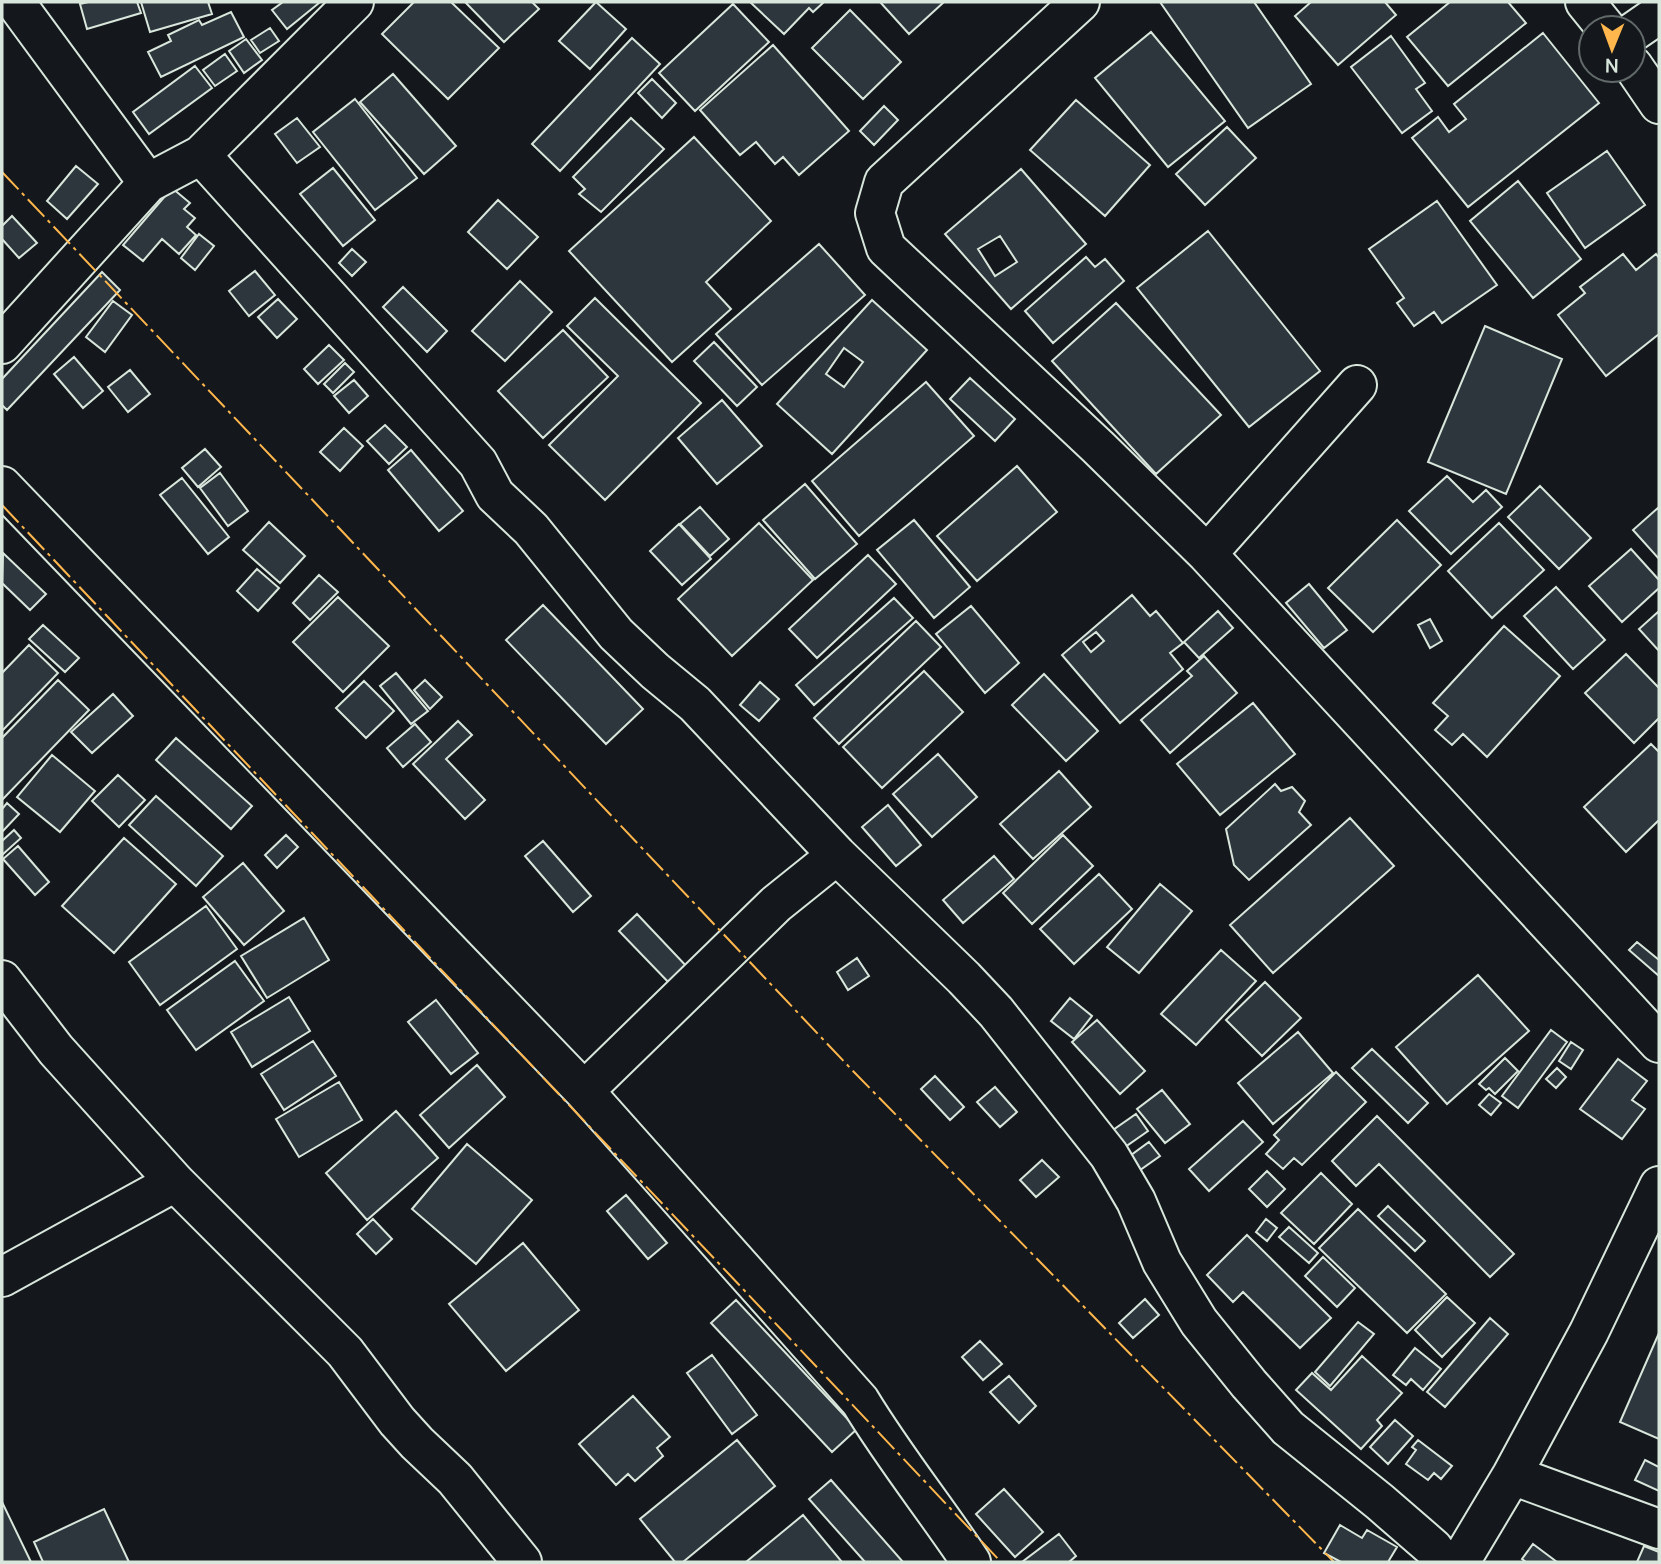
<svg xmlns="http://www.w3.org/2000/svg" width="1661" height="1564" viewBox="0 0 1661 1564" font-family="Manrope,sans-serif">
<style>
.building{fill:#2c363c;stroke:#d8e6dc;stroke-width:2;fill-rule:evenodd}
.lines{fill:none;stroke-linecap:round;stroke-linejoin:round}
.minor-casing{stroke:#d8e6dc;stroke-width:42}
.minor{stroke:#14181c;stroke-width:38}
.power{stroke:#ffb74d;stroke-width:2;stroke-dasharray:24 5 3.5 5;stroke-linecap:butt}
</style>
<rect width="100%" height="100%" fill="#14181c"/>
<path class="building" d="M 88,2 L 137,2 L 141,13 L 87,29 L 80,4 Z
M 141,2 L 208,2 L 212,14 L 150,32 Z
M 283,2 L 317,2 L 319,3 L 287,29 L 272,10 Z
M 414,2 L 451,2 L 499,48 L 448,99 L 382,34 Z
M 465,2 L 532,2 L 539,9 L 504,42 Z
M 596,2 L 626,29 L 590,69 L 559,41 Z
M 750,2 L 824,2 L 813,12 L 809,8 L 784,34 Z
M 880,2 L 944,2 L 909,34 Z
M 1160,2 L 1254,2 L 1311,84 L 1248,128 Z
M 1311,2 L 1385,2 L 1396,15 L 1338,65 L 1295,16 Z
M 1450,2 L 1508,2 L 1526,23 L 1448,86 L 1407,37 Z
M 733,4 L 769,42 L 695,111 L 659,73 Z
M 850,10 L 901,62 L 863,99 L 812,48 Z
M 231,12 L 244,37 L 161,77 L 148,52 L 171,41 L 168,35 L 199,20 L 202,25 Z
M 270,28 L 279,41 L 260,53 L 251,40 Z
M 1151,32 L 1225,121 L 1168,167 L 1095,78 Z
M 1543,33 L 1599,103 L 1468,207 L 1412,138 L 1438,117 L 1449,132 L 1466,119 L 1454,104 Z
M 1391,36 L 1425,83 L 1416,89 L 1432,111 L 1402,133 L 1351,67 Z
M 632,38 L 660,64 L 560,171 L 532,144 Z
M 246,39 L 262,60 L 244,73 L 229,51 Z
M 773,45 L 849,131 L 799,175 L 783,157 L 775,164 L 756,142 L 740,155 L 700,110 Z
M 225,54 L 237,71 L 215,86 L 203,70 Z
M 195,66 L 212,88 L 149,134 L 133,112 Z
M 393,74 L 456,146 L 424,174 L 360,102 Z
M 652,79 L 676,103 L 662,118 L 638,93 Z
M 355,99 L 417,178 L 375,210 L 313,132 Z
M 1076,100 L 1150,165 L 1105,216 L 1030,150 Z
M 884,106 L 898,120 L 874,145 L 860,131 Z
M 297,118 L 320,147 L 297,163 L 275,134 Z
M 631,118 L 664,149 L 601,212 L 579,194 L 585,189 L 573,177 Z
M 1227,127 L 1256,158 L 1205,205 L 1176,174 Z
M 694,137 L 771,221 L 706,282 L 731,309 L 672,362 L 569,251 Z
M 1607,151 L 1645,205 L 1585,248 L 1547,193 Z
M 76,166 L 98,184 L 67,219 L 47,201 Z
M 333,168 L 375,220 L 343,246 L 300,194 Z
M 1021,169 L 1086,244 L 1011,309 L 945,234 ZM 1000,236 L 1017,262 L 995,276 L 978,249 Z
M 1518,181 L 1581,259 L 1533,298 L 1470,221 Z
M 172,188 L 190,203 L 184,209 L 195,218 L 187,227 L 196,235 L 179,254 L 162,239 L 143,261 L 123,245 Z
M 498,200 L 538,237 L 507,269 L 468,232 Z
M 1437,201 L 1497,285 L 1442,323 L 1434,312 L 1414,326 L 1397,303 L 1404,298 L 1369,249 Z
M 12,216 L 37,243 L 19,258 L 2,239 L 2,226 Z
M 1208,231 L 1320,371 L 1249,427 L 1137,288 Z
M 199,234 L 214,246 L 195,270 L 181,258 Z
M 819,244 L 865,295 L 762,385 L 716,334 Z
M 352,249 L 366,262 L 352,276 L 339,263 Z
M 1623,254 L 1636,270 L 1656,254 L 1659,258 L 1659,334 L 1606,376 L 1558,315 L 1585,293 L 1580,287 Z
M 1086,257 L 1095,267 L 1105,259 L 1124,281 L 1053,343 L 1025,311 Z
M 255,271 L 275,295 L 249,316 L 229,291 Z
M 102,272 L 120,290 L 7,410 L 2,405 L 2,379 Z
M 520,281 L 552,312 L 505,361 L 472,331 Z
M 403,287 L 447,331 L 427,352 L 383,307 Z
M 595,298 L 701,403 L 605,500 L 549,445 L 618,376 L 567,326 Z
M 278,299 L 297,319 L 277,338 L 258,317 Z
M 872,300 L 927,350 L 832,454 L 777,404 ZM 844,348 L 863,362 L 844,387 L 826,374 Z
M 113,301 L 132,315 L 105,352 L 86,337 Z
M 1116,303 L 1221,415 L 1156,474 L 1052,361 Z
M 1485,326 L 1562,359 L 1506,494 L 1428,462 Z
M 563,330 L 608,377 L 543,438 L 498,391 Z
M 714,342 L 757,387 L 737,406 L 694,361 Z
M 329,345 L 344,360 L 318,384 L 304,369 Z
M 74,357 L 103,391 L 83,408 L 54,374 Z
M 345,363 L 354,372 L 333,393 L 324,384 Z
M 130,370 L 150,394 L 128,412 L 108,387 Z
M 970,378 L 1015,419 L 995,441 L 950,399 Z
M 354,380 L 368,396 L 349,413 L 334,396 Z
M 926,382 L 974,436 L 859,536 L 812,481 Z
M 722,400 L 762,446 L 717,484 L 678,438 Z
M 385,425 L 407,447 L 389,464 L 367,441 Z
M 344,428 L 363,446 L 340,471 L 320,452 Z
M 205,449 L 221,467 L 198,487 L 182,468 Z
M 411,450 L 463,511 L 439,531 L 388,470 Z
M 1017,466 L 1057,512 L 977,581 L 937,536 Z
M 220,473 L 248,511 L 228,526 L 200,488 Z
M 1447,476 L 1473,502 L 1486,490 L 1502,507 L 1451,554 L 1409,511 Z
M 182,478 L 229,537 L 208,554 L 160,495 Z
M 805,484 L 857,544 L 815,579 L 763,520 Z
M 1540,486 L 1591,538 L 1559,569 L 1508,517 Z
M 700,507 L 729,539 L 710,556 L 680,524 Z
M 1659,507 L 1659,559 L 1633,530 Z
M 914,520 L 970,587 L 934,618 L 877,550 Z
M 1397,520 L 1441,565 L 1373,632 L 1328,588 Z
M 269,522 L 305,556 L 280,583 L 243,550 Z
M 759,523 L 813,580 L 732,656 L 678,599 Z
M 1499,523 L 1544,570 L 1492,618 L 1448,571 Z
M 679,524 L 711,559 L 682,585 L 650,551 Z
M 1631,549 L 1659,580 L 1659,588 L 1622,622 L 1589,586 Z
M 3,553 L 46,594 L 30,610 L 2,583 Z
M 868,555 L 896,584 L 817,658 L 789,629 Z
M 257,569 L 279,588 L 258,611 L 237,591 Z
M 319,575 L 338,592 L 310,620 L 293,603 Z
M 1309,584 L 1347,630 L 1324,648 L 1286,603 Z
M 1556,587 L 1605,640 L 1573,669 L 1524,616 Z
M 1132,595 L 1150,616 L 1156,611 L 1183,643 L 1170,653 L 1183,669 L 1120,723 L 1062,655 ZM 1096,632 L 1104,641 L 1091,652 L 1083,642 Z
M 338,597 L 389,646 L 343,692 L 293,642 Z
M 894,598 L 913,618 L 814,705 L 796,685 Z
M 543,605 L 643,709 L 606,744 L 506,640 Z
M 971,606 L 1019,663 L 985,693 L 936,634 Z
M 1218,611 L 1233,628 L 1199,658 L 1184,642 Z
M 1659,611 L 1659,651 L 1639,629 Z
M 1430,619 L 1442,641 L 1430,648 L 1418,625 Z
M 916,621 L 941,647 L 839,744 L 814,718 Z
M 43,625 L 79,658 L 65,672 L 29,639 Z
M 1504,626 L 1560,676 L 1487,757 L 1463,734 L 1452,745 L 1435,730 L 1448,716 L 1433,703 Z
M 29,645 L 58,673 L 2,731 L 2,673 Z
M 1626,654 L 1659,688 L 1659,718 L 1634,743 L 1585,693 Z
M 1204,656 L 1237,693 L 1170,753 L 1141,720 L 1192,676 L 1187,671 Z
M 924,671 L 963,712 L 882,788 L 843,747 Z
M 396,673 L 428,711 L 411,724 L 380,686 Z
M 1044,674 L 1098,731 L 1066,761 L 1012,705 Z
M 58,680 L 89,710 L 2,800 L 2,738 Z
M 425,680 L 442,697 L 430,709 L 414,690 Z
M 364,681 L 394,711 L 366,738 L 336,708 Z
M 760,682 L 779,699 L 759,721 L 740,705 Z
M 113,694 L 133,716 L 92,753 L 71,732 Z
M 1253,703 L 1295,754 L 1220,815 L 1177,764 Z
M 458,721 L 472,735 L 446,759 L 485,800 L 465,819 L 413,764 Z
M 415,724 L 431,742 L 403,767 L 387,748 Z
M 176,738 L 252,806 L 231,829 L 156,760 Z
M 1651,744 L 1659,752 L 1659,820 L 1626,852 L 1584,807 Z
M 938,754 L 977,797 L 932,837 L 893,794 Z
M 52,755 L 95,791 L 60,832 L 17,797 Z
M 1059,771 L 1091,807 L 1033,859 L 1000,824 Z
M 118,775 L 145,800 L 119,827 L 92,801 Z
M 1275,784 L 1281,791 L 1292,787 L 1305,801 L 1299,812 L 1311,825 L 1249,880 L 1234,865 L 1226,829 Z
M 156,796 L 223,856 L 196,886 L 129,825 Z
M 7,803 L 19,814 L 2,832 L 2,809 Z
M 888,805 L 921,845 L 896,866 L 862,827 Z
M 1350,818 L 1394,866 L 1273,973 L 1230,925 Z
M 14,830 L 21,838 L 2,855 L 2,841 Z
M 286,835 L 298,847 L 277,868 L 265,855 Z
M 1063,835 L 1093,866 L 1032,924 L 1003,893 Z
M 124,838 L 176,884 L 114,953 L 62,906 Z
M 543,841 L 591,896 L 573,912 L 525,856 Z
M 18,846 L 49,882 L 35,895 L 3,859 Z
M 994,856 L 1014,879 L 963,923 L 943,900 Z
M 243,863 L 284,911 L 244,945 L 203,897 Z
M 1099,874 L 1132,909 L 1074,964 L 1040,929 Z
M 1160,884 L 1192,911 L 1139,973 L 1107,947 Z
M 206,906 L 237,949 L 160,1005 L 129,962 Z
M 637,914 L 690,970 L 673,987 L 619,931 Z
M 304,918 L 329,960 L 267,998 L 241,956 Z
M 1637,942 L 1659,960 L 1659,976 L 1629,950 Z
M 1221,950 L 1256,981 L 1196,1045 L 1161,1014 Z
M 857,958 L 869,976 L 848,990 L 837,972 Z
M 235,961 L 264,1001 L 196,1050 L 167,1010 Z
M 1478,975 L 1529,1031 L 1447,1104 L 1396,1047 Z
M 1265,982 L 1301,1018 L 1262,1056 L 1226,1020 Z
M 289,997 L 310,1031 L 252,1067 L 231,1032 Z
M 1070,998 L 1092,1016 L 1074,1039 L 1051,1021 Z
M 436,1000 L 478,1053 L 451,1074 L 408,1022 Z
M 1097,1020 L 1145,1071 L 1120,1094 L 1072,1042 Z
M 1551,1030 L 1567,1042 L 1518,1108 L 1502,1096 Z
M 1298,1032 L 1333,1073 L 1273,1124 L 1238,1083 Z
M 313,1041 L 336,1076 L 284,1110 L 261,1074 Z
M 1571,1042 L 1583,1050 L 1571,1069 L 1559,1061 Z
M 1372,1049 L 1428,1103 L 1408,1123 L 1352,1068 Z
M 1505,1058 L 1518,1071 L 1495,1094 L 1489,1088 L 1486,1090 L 1479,1084 Z
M 1618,1059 L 1647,1081 L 1632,1100 L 1645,1109 L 1622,1139 L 1580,1109 Z
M 477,1065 L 505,1097 L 449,1148 L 420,1115 Z
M 1557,1068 L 1566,1077 L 1556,1088 L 1546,1079 Z
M 1336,1072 L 1366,1102 L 1302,1165 L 1294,1158 L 1283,1169 L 1266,1154 L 1279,1140 L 1274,1135 Z
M 935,1076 L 964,1107 L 950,1120 L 921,1089 Z
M 339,1082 L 362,1120 L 299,1157 L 276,1119 Z
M 995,1087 L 1017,1112 L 1000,1127 L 977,1102 Z
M 1162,1090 L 1190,1124 L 1165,1143 L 1137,1109 Z
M 1489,1094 L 1501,1103 L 1491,1115 L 1479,1105 Z
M 396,1111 L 438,1158 L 367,1220 L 326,1173 Z
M 1136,1114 L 1148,1131 L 1125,1147 L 1113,1130 Z
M 1377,1116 L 1514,1254 L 1490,1277 L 1379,1164 L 1356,1186 L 1332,1161 Z
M 1243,1121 L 1263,1142 L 1209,1191 L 1189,1169 Z
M 1149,1142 L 1160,1156 L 1133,1175 L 1123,1161 Z
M 467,1144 L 532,1200 L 476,1264 L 412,1209 Z
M 1042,1160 L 1059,1177 L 1036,1197 L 1020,1180 Z
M 1267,1171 L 1285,1189 L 1267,1207 L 1249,1189 Z
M 1321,1173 L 1352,1204 L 1314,1244 L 1281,1213 Z
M 626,1195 L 667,1243 L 648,1259 L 607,1211 Z
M 1388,1206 L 1425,1241 L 1415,1251 L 1378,1216 Z
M 1358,1209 L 1446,1294 L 1407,1333 L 1319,1248 Z
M 373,1219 L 392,1239 L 376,1254 L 357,1234 Z
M 1266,1219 L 1277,1228 L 1267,1241 L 1256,1232 Z
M 1289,1227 L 1318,1253 L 1309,1263 L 1279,1237 Z
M 1247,1235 L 1331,1318 L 1300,1348 L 1243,1292 L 1233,1302 L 1207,1275 Z
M 523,1243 L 579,1310 L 506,1371 L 449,1304 Z
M 1323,1257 L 1355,1288 L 1337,1307 L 1305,1276 Z
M 1447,1297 L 1475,1323 L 1442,1357 L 1415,1330 Z
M 1145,1299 L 1159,1315 L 1133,1338 L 1119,1323 Z
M 736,1300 L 857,1429 L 832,1452 L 711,1323 Z
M 1490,1318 L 1508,1334 L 1445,1407 L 1427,1392 Z
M 1358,1322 L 1374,1334 L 1330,1386 L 1315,1372 Z
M 1659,1333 L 1659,1439 L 1620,1422 Z
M 980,1341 L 1002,1364 L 983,1380 L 962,1357 Z
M 1415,1348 L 1441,1369 L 1423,1390 L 1411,1379 L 1406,1385 L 1393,1375 Z
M 712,1355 L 757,1415 L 732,1434 L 687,1373 Z
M 1362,1356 L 1402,1393 L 1377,1420 L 1382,1426 L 1361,1449 L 1296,1390 L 1312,1373 L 1331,1390 Z
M 1009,1376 L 1036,1406 L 1019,1423 L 990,1392 Z
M 633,1396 L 670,1437 L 657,1448 L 663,1456 L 635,1481 L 628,1474 L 616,1485 L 579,1444 Z
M 1395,1420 L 1413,1436 L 1388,1464 L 1370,1447 Z
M 737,1440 L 775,1486 L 683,1562 L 675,1562 L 640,1519 Z
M 1418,1440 L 1452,1466 L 1441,1479 L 1434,1473 L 1428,1480 L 1406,1464 L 1416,1450 L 1412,1447 Z
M 1645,1460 L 1659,1467 L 1659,1491 L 1635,1480 Z
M 831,1480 L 903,1562 L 865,1562 L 809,1499 Z
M 1004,1489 L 1043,1532 L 1015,1557 L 976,1514 Z
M 2,1502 L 31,1562 L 2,1562 Z
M 104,1509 L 129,1562 L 43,1562 L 34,1542 Z
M 803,1515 L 842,1562 L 746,1562 Z
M 1340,1525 L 1362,1538 L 1367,1530 L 1397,1547 L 1388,1562 L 1341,1562 L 1324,1553 Z
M 1059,1534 L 1076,1556 L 1069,1562 L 1022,1562 Z
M 1533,1544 L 1557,1562 L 1526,1562 L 1522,1559 Z
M 1644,1546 L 1659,1552 L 1659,1562 L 1637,1562 Z"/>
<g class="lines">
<defs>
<path id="minor" d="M 15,2 L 148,183
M 1080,2 L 884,182 L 875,213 L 886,248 L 1098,447 L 1207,554 L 1659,1043
M 1585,2 L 1606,28
M 1633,32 L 1659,14
M 1633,66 L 1659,104
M 201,155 L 478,463 L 495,495 L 531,529 L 616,634 L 655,671 L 695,704 L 837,855 L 964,978 L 996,1012 L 1109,1155 L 1136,1201 L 1162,1262 L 1199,1322 L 1249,1384 L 1288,1428 L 1380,1502 L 1433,1548 L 1443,1562
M 2,344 L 148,183 L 201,155 L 354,2
M 2,486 L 584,1091 L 860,1401 C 894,1457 935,1508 971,1562
M 1207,554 L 1357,385
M 2,980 L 56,1050 L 175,1182 L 345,1352 L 397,1421 L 417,1443 L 455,1479 L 522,1562
M 584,1091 L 776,904 L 837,855
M 2,1277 L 175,1182
M 1512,1475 L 1659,1529
M 1460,1562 L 1512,1475 L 1589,1332 L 1659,1186"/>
</defs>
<use href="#minor" class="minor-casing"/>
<use href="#minor" class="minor"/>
<path class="power" d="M 2,172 L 853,1071 L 1334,1562
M 2,505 L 1001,1562"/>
</g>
<rect width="1661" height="1564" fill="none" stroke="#d8e6dc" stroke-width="7"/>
<g transform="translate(1612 49) rotate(181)"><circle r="33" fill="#14181c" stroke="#626a69" stroke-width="2"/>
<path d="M0-5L12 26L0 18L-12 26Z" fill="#ffb74d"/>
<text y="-10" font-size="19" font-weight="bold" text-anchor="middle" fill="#d8e6dc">N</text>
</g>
</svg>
